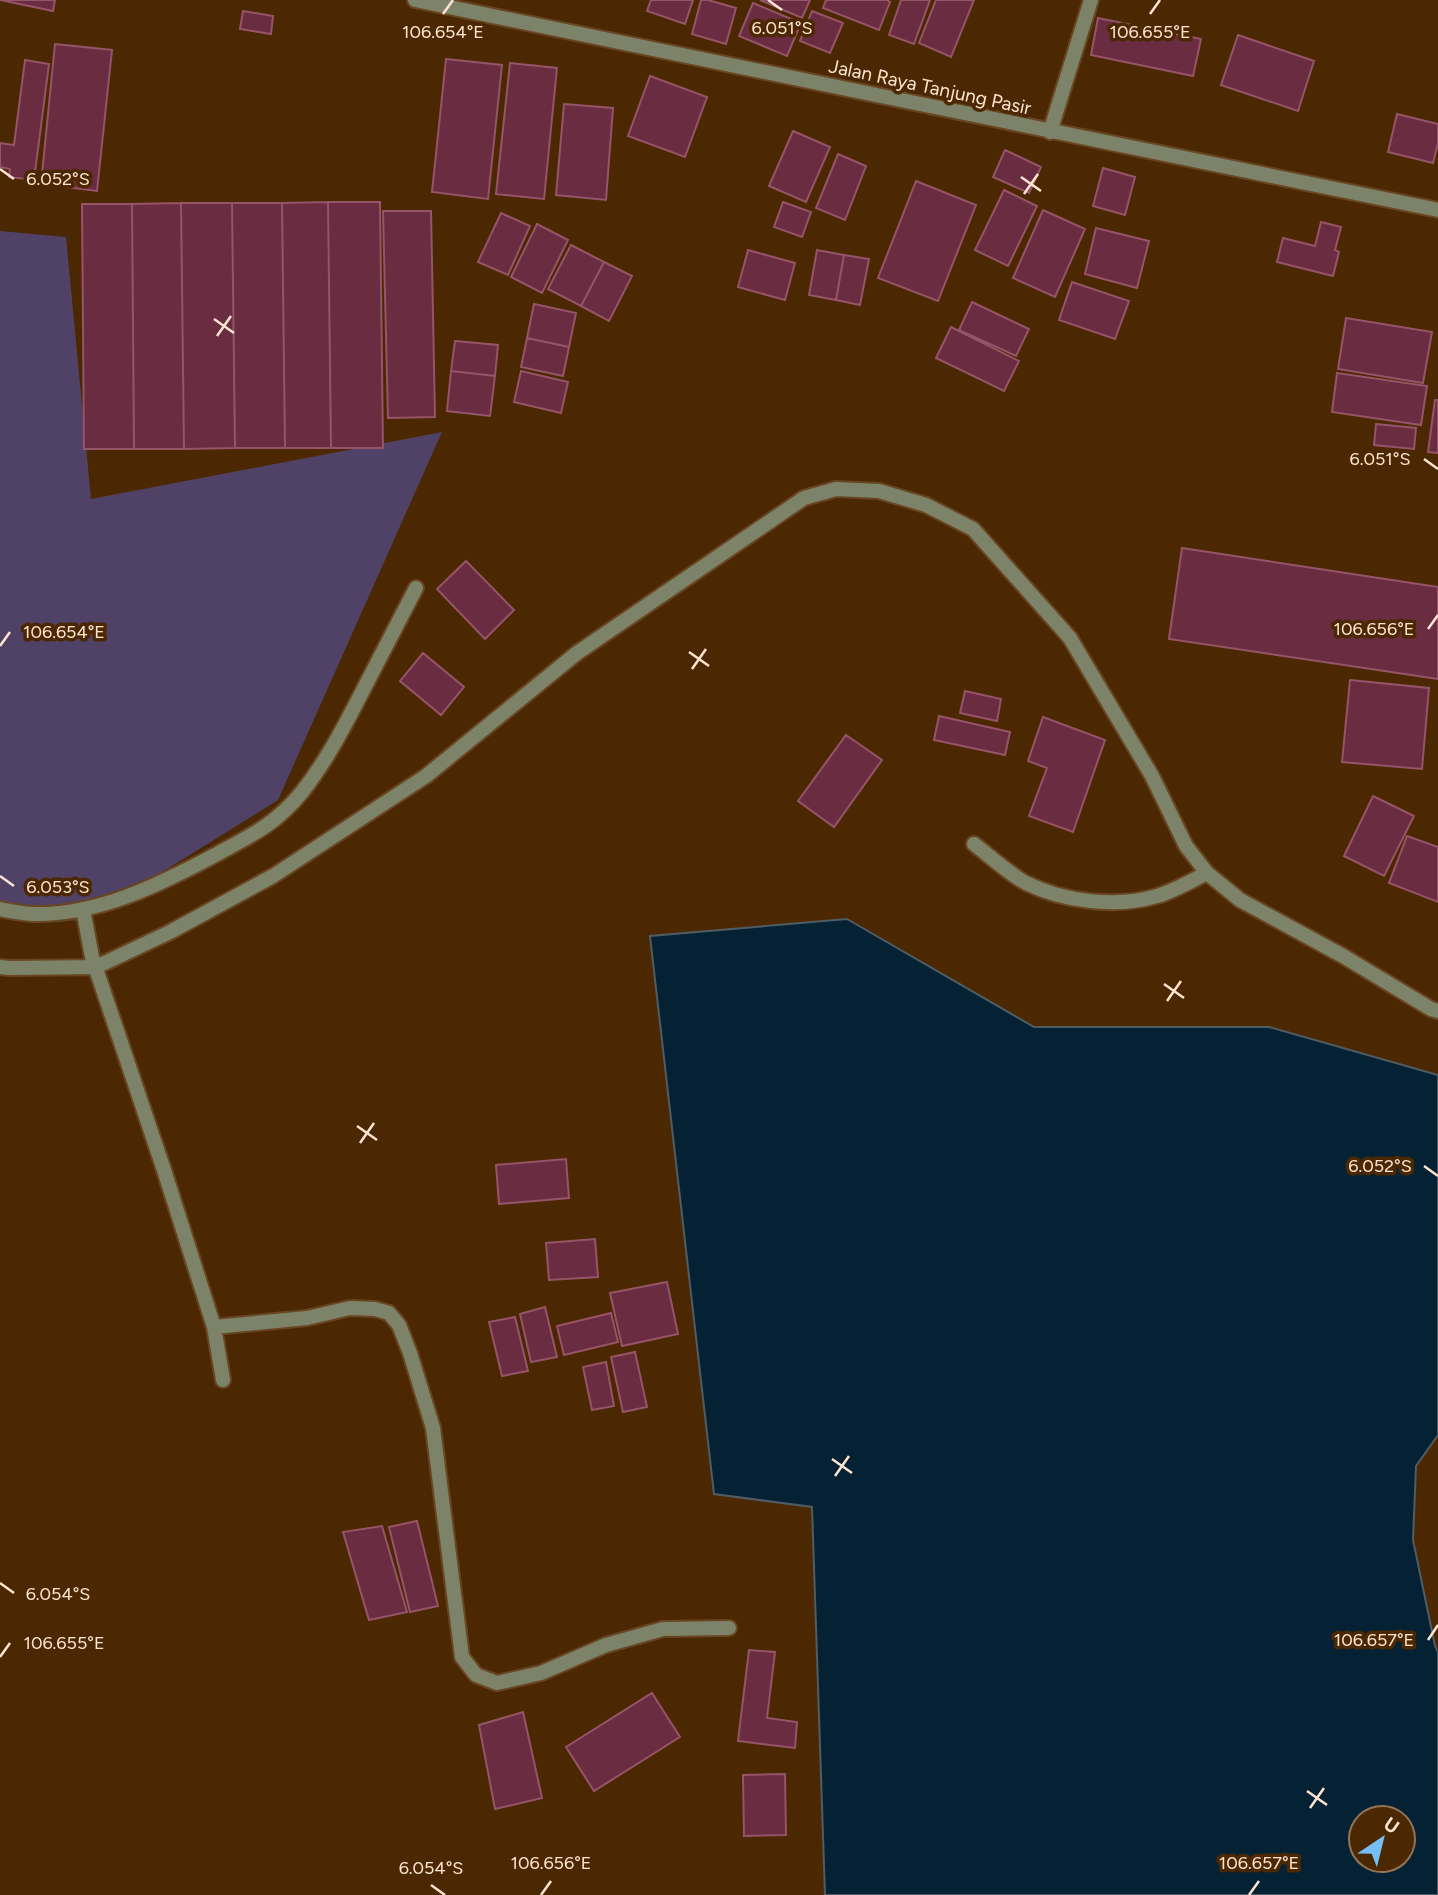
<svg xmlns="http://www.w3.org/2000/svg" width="1438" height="1895" viewBox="0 0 1438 1895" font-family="Figtree,sans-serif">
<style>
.green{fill:#504267}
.water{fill:#052235;stroke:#4f5c64;stroke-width:2;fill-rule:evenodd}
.building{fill:#692c41;stroke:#955468;stroke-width:2}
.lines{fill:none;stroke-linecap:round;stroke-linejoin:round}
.minor-casing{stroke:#684623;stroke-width:18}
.tertiary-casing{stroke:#684623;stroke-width:18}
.minor{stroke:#7c8368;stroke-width:14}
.tertiary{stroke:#7c8368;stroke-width:14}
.ticks{fill:none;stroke:#fce4d1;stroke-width:2.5}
.labels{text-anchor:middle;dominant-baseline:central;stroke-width:7;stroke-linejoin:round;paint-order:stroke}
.street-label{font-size:19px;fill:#fce4d1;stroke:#4c2802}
.ticks-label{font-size:18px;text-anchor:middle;fill:#fce4d1;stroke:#4c2802;stroke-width:7;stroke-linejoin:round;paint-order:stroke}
</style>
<rect width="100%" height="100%" fill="#4c2802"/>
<path class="green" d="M 0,231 L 66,237 L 91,499 L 442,432 L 278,800 L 82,922 L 0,907 Z"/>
<path class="water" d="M 847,919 L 1034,1027 L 1269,1027 L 1438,1075 L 1438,1435 L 1416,1466 L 1413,1540 L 1435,1646 L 1438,1652 L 1438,1895 L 825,1895 L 812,1507 L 714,1494 L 650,936 ZM 1361,1818 L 1403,1818 L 1403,1860 L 1361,1860 Z"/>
<path class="building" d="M 0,0 L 55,0 L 53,11 Z
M 651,0 L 693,0 L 685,24 L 647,11 Z
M 701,0 L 708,0 L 736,8 L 726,44 L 692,34 Z
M 760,0 L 810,0 L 802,18 Z
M 826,0 L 887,0 L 890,2 L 879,30 L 823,8 Z
M 901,0 L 930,0 L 914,44 L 889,35 Z
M 936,0 L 974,0 L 951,57 L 919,43 Z
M 753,3 L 801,23 L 787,56 L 739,36 Z
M 243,11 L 273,16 L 271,34 L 240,29 Z
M 812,11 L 843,23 L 830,53 L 800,41 Z
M 1098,18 L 1201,39 L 1193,76 L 1091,55 Z
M 1238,35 L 1314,61 L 1298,111 L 1221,85 Z
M 55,44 L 112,50 L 97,191 L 41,184 Z
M 446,59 L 502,65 L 488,199 L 432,192 Z
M 25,60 L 49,64 L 34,180 L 9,177 L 10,169 L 0,167 L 0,143 L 14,145 Z
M 510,63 L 557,68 L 544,199 L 496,194 Z
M 650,76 L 707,97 L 685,157 L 628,136 Z
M 564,104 L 613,108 L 606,200 L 556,195 Z
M 1397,114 L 1438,124 L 1438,143 L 1433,163 L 1388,152 Z
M 793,131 L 830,147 L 806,202 L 769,186 Z
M 1005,150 L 1041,167 L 1029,193 L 993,177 Z
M 838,154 L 866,166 L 845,220 L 816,208 Z
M 1103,168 L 1135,177 L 1125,215 L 1093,206 Z
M 916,181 L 976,205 L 938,301 L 878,278 Z
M 1004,190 L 1037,206 L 1008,266 L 975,250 Z
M 328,202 L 380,202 L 383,448 L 331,448 Z
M 328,202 L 331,448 L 285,448 L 282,203 Z
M 783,202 L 811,212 L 802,237 L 774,227 Z
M 181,203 L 232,203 L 235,448 L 184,449 Z
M 181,203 L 184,449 L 134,449 L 132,204 Z
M 232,203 L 282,203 L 285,448 L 235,448 Z
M 82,204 L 132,204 L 134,449 L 84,449 Z
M 1043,210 L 1085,229 L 1055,297 L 1013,278 Z
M 383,211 L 431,211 L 435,417 L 388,418 Z
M 501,213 L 530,226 L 508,275 L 478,262 Z
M 1321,222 L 1341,227 L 1335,250 L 1339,252 L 1333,276 L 1277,262 L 1283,238 L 1315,246 Z
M 537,224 L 568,240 L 542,293 L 511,277 Z
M 1096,228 L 1149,241 L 1137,288 L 1085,274 Z
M 571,245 L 604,262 L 581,306 L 548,289 Z
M 748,250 L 795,263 L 785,300 L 738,287 Z
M 817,250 L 844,255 L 836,300 L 809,295 Z
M 844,255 L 869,259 L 860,305 L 836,300 Z
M 604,262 L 632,276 L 609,321 L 581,306 Z
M 1072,282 L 1129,301 L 1115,339 L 1059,320 Z
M 972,302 L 1029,329 L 1016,356 L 959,330 Z
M 534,304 L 576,313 L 569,347 L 527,338 Z
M 1346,318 L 1432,332 L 1423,383 L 1338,369 Z
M 951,327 L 1019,361 L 1004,391 L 936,358 Z
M 527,338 L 569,347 L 563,376 L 521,367 Z
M 455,341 L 498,345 L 495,376 L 451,371 Z
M 451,371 L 495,376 L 490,416 L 447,411 Z
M 521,371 L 568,382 L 561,413 L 514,402 Z
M 1337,373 L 1427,386 L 1421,425 L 1332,412 Z
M 1435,400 L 1438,400 L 1438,453 L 1428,452 Z
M 1376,424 L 1416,428 L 1414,449 L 1374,445 Z
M 1182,548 L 1438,587 L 1438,679 L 1169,639 Z
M 466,561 L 514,610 L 485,639 L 437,589 Z
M 423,653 L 464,687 L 441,715 L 400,681 Z
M 1350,680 L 1429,688 L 1422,769 L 1342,762 Z
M 965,691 L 1001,699 L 997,721 L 960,713 Z
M 939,716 L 1010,732 L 1005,755 L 934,740 Z
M 1043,717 L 1105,740 L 1073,832 L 1029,816 L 1047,768 L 1028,761 Z
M 846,735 L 882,760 L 834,827 L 798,801 Z
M 1373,796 L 1414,816 L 1384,876 L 1344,856 Z
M 1407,836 L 1438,847 L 1438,902 L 1389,883 Z
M 566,1159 L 569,1198 L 499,1204 L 496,1165 Z
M 595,1239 L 598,1277 L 549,1280 L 546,1243 Z
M 667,1282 L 678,1334 L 622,1346 L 610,1293 Z
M 545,1307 L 557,1357 L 531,1362 L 520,1314 Z
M 611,1313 L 618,1342 L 564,1355 L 557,1326 Z
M 515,1317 L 528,1371 L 502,1376 L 489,1322 Z
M 635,1352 L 647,1407 L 623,1412 L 611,1357 Z
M 606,1362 L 614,1406 L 592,1410 L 583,1367 Z
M 417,1521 L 438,1606 L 410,1612 L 389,1527 Z
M 382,1526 L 407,1612 L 369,1620 L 343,1532 Z
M 749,1650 L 775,1652 L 767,1718 L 797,1722 L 795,1748 L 738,1741 Z
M 652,1693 L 680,1737 L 594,1791 L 566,1747 Z
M 523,1712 L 542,1798 L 495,1809 L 479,1725 Z
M 785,1774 L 786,1835 L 744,1836 L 743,1775 Z"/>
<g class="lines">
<defs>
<path id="minor" d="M 1050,132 L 1091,0
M 974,844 C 991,857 1008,873 1026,883 C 1064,902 1117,908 1157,896 C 1174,891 1191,881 1207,873
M 0,909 C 10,911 21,913 32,914 C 97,916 161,884 217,854 C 252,835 276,824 302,792 C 325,763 343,729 360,696 C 379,660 397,624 416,588
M 83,909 L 92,957 L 164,1170 L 214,1327 L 223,1380
M 0,967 L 10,968 L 96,967 L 170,932 L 273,876 L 426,776 L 577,653 L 804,498 L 836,489 L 879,491 L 926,505 L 973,529 L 1070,638 L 1152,776 L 1186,846 L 1207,873 L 1240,900 L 1343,956 L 1431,1009 L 1438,1011
M 214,1327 L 307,1318 L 350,1308 L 375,1309 L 389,1313 L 399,1325 L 410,1353 L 433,1428 L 462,1657 L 476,1675 L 497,1683 L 541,1673 L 606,1645 L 663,1629 L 729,1628"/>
<path id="tertiary" d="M 415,0 C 756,69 1097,142 1438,210"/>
</defs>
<use href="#minor" class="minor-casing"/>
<use href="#tertiary" class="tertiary-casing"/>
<use href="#minor" class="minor"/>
<use href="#tertiary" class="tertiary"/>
</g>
<path class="ticks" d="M 768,0 L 782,10M 443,14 L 453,0M 1150,14 L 1160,0M 0,169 L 14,179M 1021,177 L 1041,191M 1024,194 L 1038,174M 214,319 L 234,333M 217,336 L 231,316M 1424,459 L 1438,469M 1428,629 L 1438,615M 0,646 L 10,632M 689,652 L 709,666M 692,669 L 706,649M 0,876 L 14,886M 1164,984 L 1184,998M 1167,1001 L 1181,981M 357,1126 L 377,1140M 360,1143 L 374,1123M 1424,1166 L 1438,1176M 832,1459 L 852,1473M 835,1476 L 849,1456M 0,1583 L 14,1593M 1428,1640 L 1438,1625M 0,1657 L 10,1643M 1307,1791 L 1327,1805M 1310,1808 L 1324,1788M 431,1885 L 445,1895M 541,1895 L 551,1881M 1249,1895 L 1259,1881"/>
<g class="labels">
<g class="street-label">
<text transform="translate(930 87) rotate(12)">Jalan Raya Tanjung Pasir</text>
</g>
</g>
<g class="ticks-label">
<text x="782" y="34">6.051°S</text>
<text x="443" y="38">106.654°E</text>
<text x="1150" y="38">106.655°E</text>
<text x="58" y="185">6.052°S</text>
<text x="1380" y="465">6.051°S</text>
<text x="1374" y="635">106.656°E</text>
<text x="64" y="638">106.654°E</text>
<text x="58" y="893">6.053°S</text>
<text x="1380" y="1172">6.052°S</text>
<text x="58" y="1600">6.054°S</text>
<text x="1374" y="1646">106.657°E</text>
<text x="64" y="1649">106.655°E</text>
<text x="551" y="1869">106.656°E</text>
<text x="1259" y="1869">106.657°E</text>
<text x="431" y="1874">6.054°S</text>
</g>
<g transform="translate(1382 1839) rotate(35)"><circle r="33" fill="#4c2802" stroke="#927355" stroke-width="2"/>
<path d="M0-5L12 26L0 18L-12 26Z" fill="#74c0f6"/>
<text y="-10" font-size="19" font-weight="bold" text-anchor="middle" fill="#fce4d1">U</text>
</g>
</svg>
